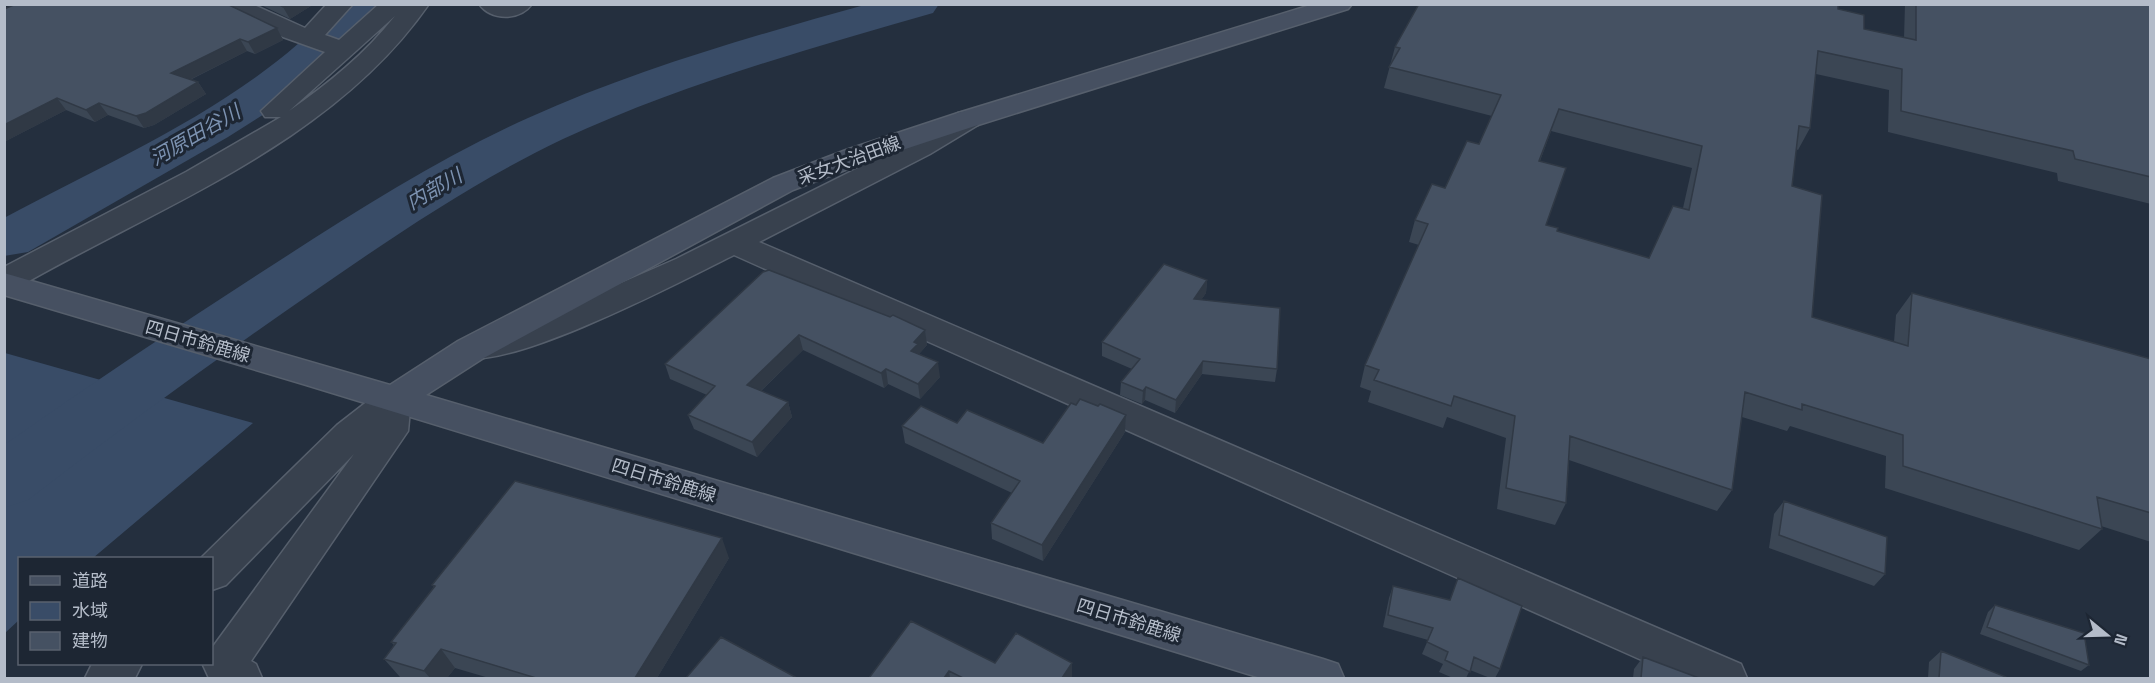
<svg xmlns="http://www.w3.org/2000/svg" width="2155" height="683" viewBox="0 0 2155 683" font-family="'Space Grotesk','Noto Sans JP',sans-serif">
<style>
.water{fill:#394c67}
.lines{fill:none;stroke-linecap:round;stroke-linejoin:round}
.river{fill:#394c67;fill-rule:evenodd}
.minor-casing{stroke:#565f6c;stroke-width:3}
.secondary-casing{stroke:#565f6c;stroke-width:3}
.minor{fill:#38414e;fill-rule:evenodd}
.secondary{fill:#465061;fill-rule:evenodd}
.wall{fill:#3b4654;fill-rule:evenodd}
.shaded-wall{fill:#303945}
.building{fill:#455162;stroke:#303945;stroke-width:1.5;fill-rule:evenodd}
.labels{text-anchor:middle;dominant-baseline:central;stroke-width:6;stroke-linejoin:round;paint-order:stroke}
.street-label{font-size:18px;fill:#b4bcc9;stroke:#1d2633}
.water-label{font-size:20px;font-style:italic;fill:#7c92b1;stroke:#1d2633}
</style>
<rect width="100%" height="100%" fill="#242f3e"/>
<path class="water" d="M 5,353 L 253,423 L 93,558 L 20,558 L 19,620 L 5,633 Z"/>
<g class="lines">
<path class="river" d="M 339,4 L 384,4 L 334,61 L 283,102 L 228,137 L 28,252 L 4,256 L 4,218 C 119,156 249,103 339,4 Z
M 868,4 L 939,4 L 933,13 C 808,49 682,84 563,139 C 477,180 397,234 319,288 C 220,356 123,427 28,500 L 4,508 L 4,445 C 95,381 188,319 282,259 C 361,208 442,157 528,118 C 637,69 753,36 868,4 Z"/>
<defs>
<path id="minor" d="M 220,4 L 252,4 L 305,28 L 327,4 L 353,4 L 325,35 L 339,40 L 379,4 L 429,4 C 331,145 158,206 15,289 L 4,292 L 4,267 L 186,172 L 281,117 L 265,117 L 261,111 L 325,52 L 283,37 L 224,9 ZM 395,16 C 365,54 329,83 289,111 Z
M 479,4 L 532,4 C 520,21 491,21 479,4 Z
M 968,111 L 978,113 L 981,119 L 978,125 L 930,154 L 759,242 L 1741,664 L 1747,678 L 1682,678 L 734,255 C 684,280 509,372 461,357 L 456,349 L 461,341 L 516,329 L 676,259 L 910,142 L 958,113 Z
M 394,386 L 406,390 L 411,399 L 408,431 L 251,661 L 256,664 L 262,678 L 209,678 L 203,665 L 212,664 L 212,648 L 354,454 L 226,585 L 212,590 L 212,558 L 201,558 L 337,425 L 382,390 Z
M 92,664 L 142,664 L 135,678 L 85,678 Z"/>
<path id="secondary" d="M 1314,4 L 1352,4 L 1348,9 L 978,125 L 866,162 L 793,190 L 482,359 L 426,395 L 1323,659 L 1338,664 L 1344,678 L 1261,678 L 303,384 L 4,295 L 4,273 L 390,385 L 458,341 L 773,178 L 846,150 L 958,113 Z"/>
</defs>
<use href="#minor" class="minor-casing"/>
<use href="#secondary" class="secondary-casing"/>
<use href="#minor" class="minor"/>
<use href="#secondary" class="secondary"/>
</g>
<path class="wall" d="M 259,4 L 314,4 L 290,19 Z
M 1905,4 L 2151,4 L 2151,204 L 2058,181 L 2057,173 L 1888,132 L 1889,90 L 1816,74 L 1810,128 L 1798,150 L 1796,149 L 1792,186 L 1812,317 L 1894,342 L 1896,315 L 1912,293 L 2151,359 L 2151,542 L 2101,526 L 2102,529 L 2079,550 L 1885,488 L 1886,456 L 1790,426 L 1787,431 L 1742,417 L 1732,490 L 1717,511 L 1569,460 L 1566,503 L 1555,525 L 1497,509 L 1506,438 L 1447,417 L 1443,428 L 1368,402 L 1371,391 L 1360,387 L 1365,365 L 1419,245 L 1409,242 L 1415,220 L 1445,188 L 1479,144 L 1492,116 L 1384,88 L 1395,47 L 1838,9 L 1864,29 L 1904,38 ZM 1551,131 L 1692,168 L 1683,208 L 1649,258 L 1557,231 L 1546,225 L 1540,161 Z
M 4,9 L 277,28 L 283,40 L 255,54 L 247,51 L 190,80 L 198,82 L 206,94 L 154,125 L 144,128 L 108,115 L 95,122 L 66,110 L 4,142 Z
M 769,270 L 925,330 L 927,345 L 919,354 L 940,377 L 920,399 L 888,384 L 884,388 L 803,350 L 761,391 L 788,402 L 792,417 L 757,457 L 694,429 L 688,415 L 707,395 L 670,379 L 665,364 Z
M 1207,280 L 1206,293 L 1201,300 L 1277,369 L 1275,382 L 1202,374 L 1175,413 L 1145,400 L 1142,404 L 1120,395 L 1121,382 L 1132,369 L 1102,356 L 1102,342 Z
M 1076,405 L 1098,406 L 1126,415 L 1125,432 L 1043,561 L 992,539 L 991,523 L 1012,493 L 905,443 L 902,426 L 957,423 L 1043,443 Z
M 1784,501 L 1885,574 L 1874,586 L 1769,548 L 1774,514 Z
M 729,558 L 657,678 L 489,678 L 455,668 L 447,678 L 403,678 L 400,677 L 384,659 L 394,645 L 391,642 L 434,587 L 432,585 Z
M 1393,586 L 1500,669 L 1495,678 L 1490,678 L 1470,670 L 1466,678 L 1453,678 L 1439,672 L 1443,664 L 1422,654 L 1428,640 L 1383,627 L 1389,598 Z
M 1995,605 L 2089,665 L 2081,671 L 1980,634 L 1988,612 Z
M 1941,651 L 2006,678 L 1928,678 L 1929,662 Z
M 1643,657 L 1699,678 L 1633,678 L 1634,669 Z
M 995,663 L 1072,678 L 869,678 Z"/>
<path class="shaded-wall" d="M 288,4 L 314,4 L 290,19 L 283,7 Z
M 277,28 L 283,40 L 255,54 L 248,42 Z
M 240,39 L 247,51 L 179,85 L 171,73 Z
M 198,82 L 206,94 L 154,125 L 144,128 L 136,116 Z
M 57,98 L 66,110 L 4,142 L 4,125 Z
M 99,103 L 108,115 L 95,122 L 86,110 Z
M 1207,280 L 1206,293 L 1193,312 L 1194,299 Z
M 925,330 L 927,345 L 919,354 L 920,359 L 911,351 L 914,342 Z
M 799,335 L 803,350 L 751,400 L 747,385 Z
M 1203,361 L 1202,374 L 1175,413 L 1176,400 Z
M 938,362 L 940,377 L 920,399 L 918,384 Z
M 886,369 L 888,384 L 884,388 L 881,373 Z
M 1146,387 L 1145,400 L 1142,404 L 1143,391 Z
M 788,402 L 792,417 L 757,457 L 752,442 Z
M 1126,415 L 1125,432 L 1043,561 L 1042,545 Z
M 722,538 L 729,558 L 657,678 L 635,678 Z
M 441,649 L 455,668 L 447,678 L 430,678 L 424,671 Z
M 1072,663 L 1072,678 L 1062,678 Z
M 949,671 L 950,678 L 944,678 Z"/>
<path class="building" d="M 16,4 L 227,4 L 277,28 L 248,42 L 240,39 L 171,73 L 198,82 L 146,113 L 136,116 L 99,103 L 86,110 L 57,98 L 4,125 L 4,9 Z
M 278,4 L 288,4 L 283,7 Z
M 1419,4 L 1838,4 L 1838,9 L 1864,15 L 1864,29 L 1916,40 L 1916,4 L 2151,4 L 2151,177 L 2075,159 L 2073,151 L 1901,111 L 1902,69 L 1818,51 L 1810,128 L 1799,126 L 1792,186 L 1822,195 L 1812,317 L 1908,346 L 1912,293 L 2151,359 L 2151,513 L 2097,497 L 2102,529 L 1903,466 L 1903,435 L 1802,404 L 1802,410 L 1745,392 L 1732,490 L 1570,436 L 1566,503 L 1506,488 L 1515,416 L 1454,396 L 1451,406 L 1374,380 L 1379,370 L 1365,365 L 1428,224 L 1415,220 L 1432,184 L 1445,188 L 1467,141 L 1479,144 L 1501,95 L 1389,67 L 1400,48 L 1395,47 ZM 1559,109 L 1702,146 L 1689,210 L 1673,206 L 1649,258 L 1557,231 L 1558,228 L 1546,225 L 1566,168 L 1539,161 Z
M 1164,264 L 1207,280 L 1194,299 L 1280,308 L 1277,369 L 1203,361 L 1176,400 L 1146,387 L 1143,391 L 1121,382 L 1140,359 L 1102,342 Z
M 769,270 L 890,317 L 893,315 L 925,330 L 914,342 L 918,344 L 911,351 L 938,362 L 918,384 L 886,369 L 881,373 L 799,335 L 747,385 L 788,402 L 752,442 L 688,415 L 715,386 L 665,364 L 763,272 Z
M 1080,399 L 1098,406 L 1100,404 L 1126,415 L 1042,545 L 991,523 L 1020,481 L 902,426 L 921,406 L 957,423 L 967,410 L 1043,443 L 1071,403 L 1076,405 Z
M 515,481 L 722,538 L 635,678 L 536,678 L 441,649 L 424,671 L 384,659 L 396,643 L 391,642 L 435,586 L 432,585 Z
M 1784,501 L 1887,537 L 1885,574 L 1779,535 Z
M 1458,578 L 1522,606 L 1500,669 L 1474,657 L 1470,672 L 1445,660 L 1448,652 L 1427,642 L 1433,628 L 1388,615 L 1393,586 L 1450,600 Z
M 1995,605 L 2084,633 L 2089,665 L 1987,627 Z
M 911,621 L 995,663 L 1016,633 L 1072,663 L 1062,678 L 963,678 L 949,671 L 944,678 L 869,678 Z
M 721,637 L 797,678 L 686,678 Z
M 1941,651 L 2006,677 L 2006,678 L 1939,678 Z
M 1643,657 L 1699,678 L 1641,678 Z"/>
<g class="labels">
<g class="street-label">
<text transform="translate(849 160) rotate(-20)">采女大治田線</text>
<text transform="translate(198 341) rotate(16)">四日市鈴鹿線</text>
<text transform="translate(664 480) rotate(17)">四日市鈴鹿線</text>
<text transform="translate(1129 620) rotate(17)">四日市鈴鹿線</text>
</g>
<g class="water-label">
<text transform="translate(195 135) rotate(-30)">河原田谷川</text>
<text transform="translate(434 189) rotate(-30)">内部川</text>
</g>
</g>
<rect width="2155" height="683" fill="none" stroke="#b4bcc9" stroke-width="12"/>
<rect x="18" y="557" width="195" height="108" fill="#1d2633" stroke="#59626f" stroke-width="1.5"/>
<rect x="30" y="576" width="30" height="9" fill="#465061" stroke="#59626f" stroke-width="1.5"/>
<text x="72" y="587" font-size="18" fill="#b4bcc9">道路</text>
<rect x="30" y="602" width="30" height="18" fill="#394c67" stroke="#59626f" stroke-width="1.5"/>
<text x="72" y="617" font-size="18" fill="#b4bcc9">水域</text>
<rect x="30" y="632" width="30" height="18" fill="#455162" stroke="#59626f" stroke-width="1.5"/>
<text x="72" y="647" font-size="18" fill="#b4bcc9">建物</text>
<g transform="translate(2107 635) rotate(109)" stroke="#1d2633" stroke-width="4.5" paint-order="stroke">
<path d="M0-4.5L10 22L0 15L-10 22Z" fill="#b4bcc9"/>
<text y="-9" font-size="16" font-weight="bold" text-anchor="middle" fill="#b4bcc9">N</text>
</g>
</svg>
